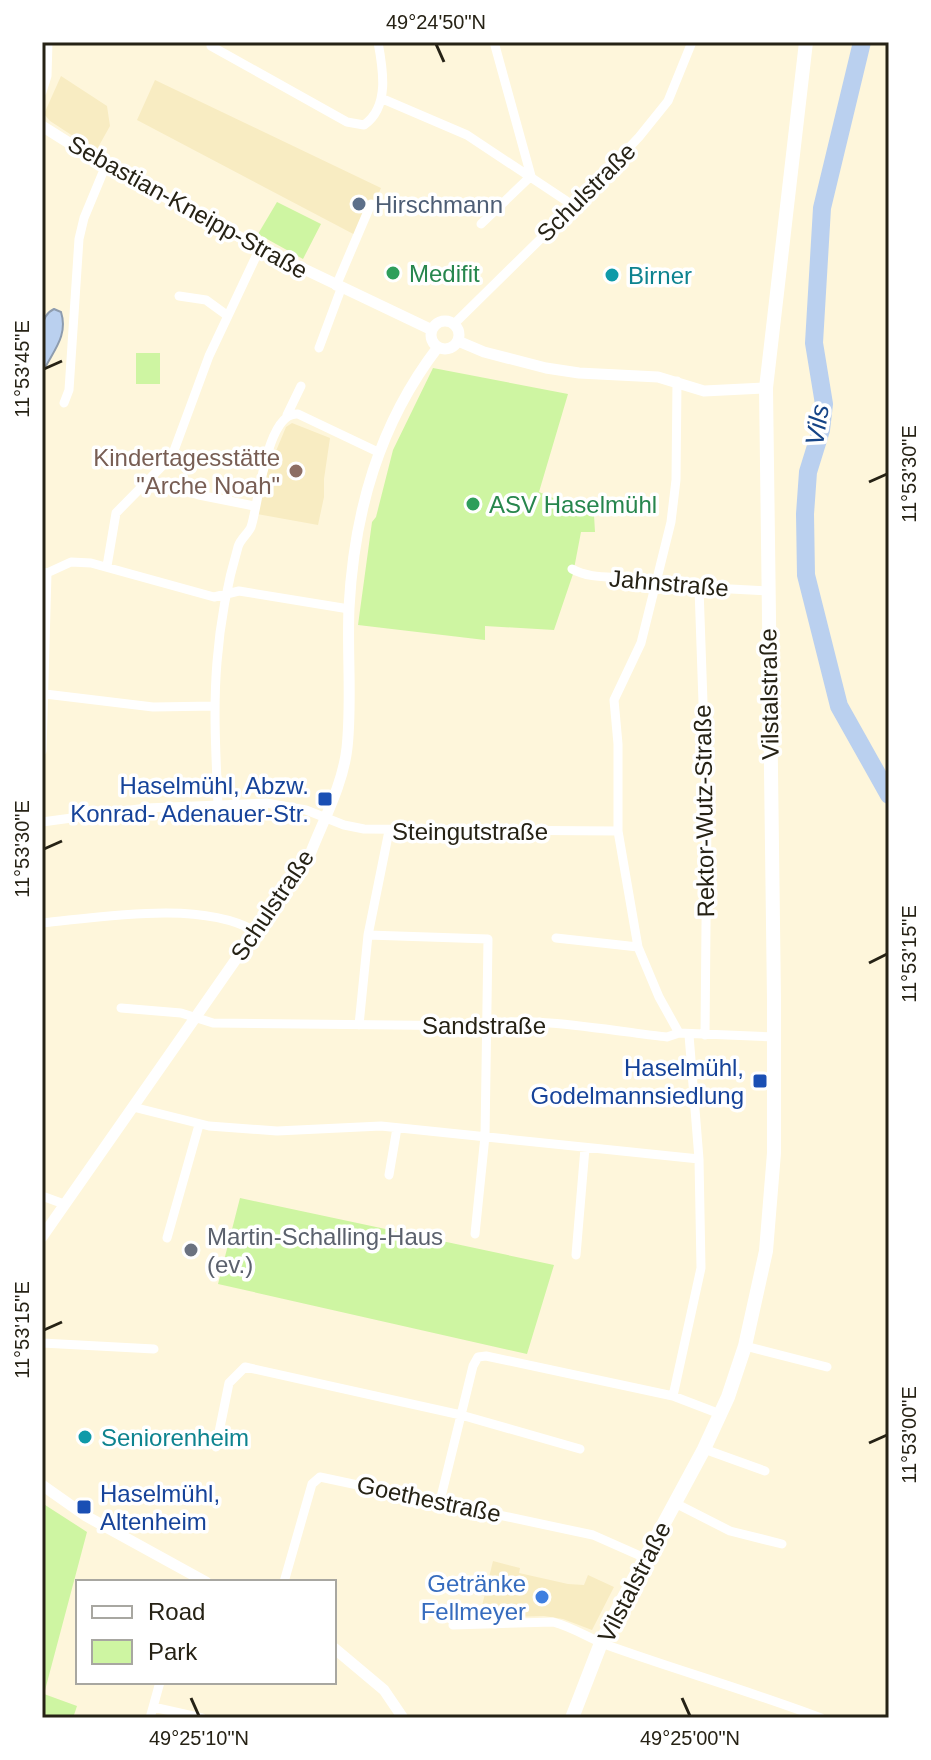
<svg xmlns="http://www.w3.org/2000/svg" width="931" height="1760" viewBox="0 0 931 1760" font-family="Arial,sans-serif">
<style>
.built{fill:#f8ecc2}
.green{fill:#cef5a2}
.water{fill:#bad0ef;stroke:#8e9cae;stroke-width:2}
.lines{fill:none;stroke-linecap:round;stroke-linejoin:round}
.river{stroke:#bad0ef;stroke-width:18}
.minor{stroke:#fff;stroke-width:9}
.tertiary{stroke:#fff;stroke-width:11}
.secondary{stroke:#fff;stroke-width:14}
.ticks{fill:none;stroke:#262215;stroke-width:3}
.service-dot{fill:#5c6f8a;stroke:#fff;stroke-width:3}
.leisure-dot{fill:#2e9e5b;stroke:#fff;stroke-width:3}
.culture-dot{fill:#0f9aa8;stroke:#fff;stroke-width:3}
.education-dot{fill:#8d6e63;stroke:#fff;stroke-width:3}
.transit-dot{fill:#1a4fb4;stroke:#fff;stroke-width:3}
.worship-dot{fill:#6b7280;stroke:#fff;stroke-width:3}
.shop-dot{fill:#3f7fe0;stroke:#fff;stroke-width:3}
.labels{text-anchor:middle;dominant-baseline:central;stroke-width:7;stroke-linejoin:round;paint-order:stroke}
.street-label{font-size:24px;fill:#262215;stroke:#fff}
.service-label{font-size:24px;fill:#4e5e75;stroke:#fff;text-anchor:start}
.leisure-label{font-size:24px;fill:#27864d;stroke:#fff;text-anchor:start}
.culture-label{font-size:24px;fill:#0d838f;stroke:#fff;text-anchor:start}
.education-label{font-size:24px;fill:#785e54;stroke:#fff;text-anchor:end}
.transit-label{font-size:24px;fill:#164399;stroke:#fff;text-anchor:end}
.worship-label{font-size:24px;fill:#5b616d;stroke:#fff;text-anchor:start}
.shop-label{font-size:24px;fill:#366cbe;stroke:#fff;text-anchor:end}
.water-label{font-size:26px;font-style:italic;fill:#154487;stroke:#fff}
.neatline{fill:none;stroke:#262215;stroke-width:3}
.ticks-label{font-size:20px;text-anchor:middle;fill:#262215}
</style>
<rect width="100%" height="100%" fill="#fef6db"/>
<path class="built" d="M 61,76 L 107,106 L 110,126 L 96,151 L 50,121 L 44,114 Z
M 155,80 L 381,188 L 359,237 L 137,120 Z
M 292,423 L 330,438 L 324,479 L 324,497 L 318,525 L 257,514 L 266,475 L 286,427 Z
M 493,1561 L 520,1568 L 519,1573 L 568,1584 L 584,1585 L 588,1575 L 614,1587 L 592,1630 L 563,1619 L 544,1616 L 479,1618 Z"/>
<path class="green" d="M 277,202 L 321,224 L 303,259 L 258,234 Z
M 136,353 L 160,353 L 160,384 L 136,384 Z
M 433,368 L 568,394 L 539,492 L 594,515 L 595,532 L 581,532 L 573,574 L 554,630 L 485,626 L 485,640 L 358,625 L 372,522 L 376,517 L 393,450 Z
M 240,1198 L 554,1265 L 527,1354 L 218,1284 Z
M 42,1503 L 87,1532 L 44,1694 L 77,1706 L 73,1718 L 42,1718 Z"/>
<path class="water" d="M 54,309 L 61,312 C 69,337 51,353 42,374 C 42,354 34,318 54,309 Z"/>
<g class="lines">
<path class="river" d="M 862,42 L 822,208 L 814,343 L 824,404 L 821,430 L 808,472 L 805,514 L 806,575 L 839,706 L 889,795"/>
<path class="minor" d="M 211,46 L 347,122 L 364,125 C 390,107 383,69 378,42
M 42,92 L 47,76 L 48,42
M 383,99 L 467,135 L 574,206
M 481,224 L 531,176 L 494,42
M 336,286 L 371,204
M 179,296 L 206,300 L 228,316
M 454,324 L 574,206 L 639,137 L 668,101 L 692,42
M 319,348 L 341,289
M 677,381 L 676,480 L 671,522 L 641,643 L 614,700 L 618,744 L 618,831 L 638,947 L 659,997 L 679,1033
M 64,403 L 69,390 L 79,239 L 84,218 L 106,165
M 287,415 L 301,386
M 150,480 L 199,495 L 254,506
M 107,566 L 116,513 L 172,456 L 209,356 L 260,248
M 572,569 C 597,583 629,572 655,585 L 768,591
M 42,572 L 47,573 L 71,562 L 91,563 L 214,597 L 239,591 L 349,609
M 699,588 L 707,817 L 705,1035
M 45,694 L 153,707 L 215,706
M 42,751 L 47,573
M 218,804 C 216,757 213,709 217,662 C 220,624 227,584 238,547 C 240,539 248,534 251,527 C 259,504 266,411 298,414 L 378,452
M 42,822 L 146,808 L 266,803 L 306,810 L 344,825 L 364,829 L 618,831
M 42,923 C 103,917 201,900 255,931
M 368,935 L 488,939 L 485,1136 L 475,1234
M 556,938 L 638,947
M 121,1008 L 181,1013 L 213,1023 L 486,1026 C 519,1013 627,1033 667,1037 L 679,1033 L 774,1037
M 359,1025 L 368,935 L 389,831
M 133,1107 L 209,1126 L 277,1131 L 381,1126 L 699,1159
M 389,1175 L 397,1128
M 42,1196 L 64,1204
M 167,1238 L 199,1125
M 576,1255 L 585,1148
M 42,1343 L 154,1349
M 745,1346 L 827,1367
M 673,1396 L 701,1268 L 699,1159 L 689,1035
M 216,1447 L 229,1383 L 245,1367 L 461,1415 L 580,1449
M 704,1449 L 765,1471
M 440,1501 L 473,1366 L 478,1357 L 486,1356 L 673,1396 L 720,1414
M 675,1503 L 730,1531 L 782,1544
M 284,1582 L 312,1484 L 320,1477 L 593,1535 L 645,1558
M 453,1625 L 553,1622 C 572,1627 587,1637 604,1644 C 676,1670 750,1691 821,1718
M 153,1707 L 202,1718
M 150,1718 L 160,1682"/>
<path class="tertiary" d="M 42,126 L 96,160 L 260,248 L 432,330
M431 335a14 14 0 1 1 28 0a14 14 0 1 1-28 0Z
M 458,341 L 484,352 L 546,368 L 579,373 L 658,377 L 704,391 L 766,388
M 42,1237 L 311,852 C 324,819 343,784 347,748 C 352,702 347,654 349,608 C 354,512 379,424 438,347
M 42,1485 L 86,1516 L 206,1582
M 334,1648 L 384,1690 L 403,1718"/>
<path class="secondary" d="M 572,1718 L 601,1643 L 621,1603 L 704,1449 L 728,1397 L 745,1346 L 766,1251 L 774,1153 L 774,1000 L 766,388 L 806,42"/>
</g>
<path class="ticks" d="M 436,44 L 444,62M 44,369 L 62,361M 869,482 L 887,474M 44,849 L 62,841M 869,963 L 887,954M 44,1330 L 62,1322M 869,1443 L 887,1435M 191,1698 L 199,1716M 682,1698 L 690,1716"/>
<circle class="service-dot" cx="359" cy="204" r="8"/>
<g class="leisure-dot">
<circle cx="393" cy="273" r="8"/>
<circle cx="473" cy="504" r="8"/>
</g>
<g class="culture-dot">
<circle cx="612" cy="275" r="8"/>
<circle cx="85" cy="1437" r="8"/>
</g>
<circle class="education-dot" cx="296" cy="471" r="8"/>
<g class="transit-dot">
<rect x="317" y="791" width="16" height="16" rx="4"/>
<rect x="752" y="1073" width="16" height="16" rx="4"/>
<rect x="76" y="1499" width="16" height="16" rx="4"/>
</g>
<circle class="worship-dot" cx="191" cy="1250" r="8"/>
<circle class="shop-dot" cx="542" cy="1597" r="8"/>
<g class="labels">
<g class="street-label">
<text transform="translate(586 192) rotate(-45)">Schulstraße</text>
<text transform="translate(188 207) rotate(29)">Sebastian-Kneipp-Straße</text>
<text transform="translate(669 583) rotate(5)">Jahnstraße</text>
<text transform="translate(769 694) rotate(-91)">Vilstalstraße</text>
<text transform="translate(704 811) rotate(-91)">Rektor-Wutz-Straße</text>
<text x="470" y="831">Steingutstraße</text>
<text transform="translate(272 905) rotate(-56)">Schulstraße</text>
<text x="484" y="1025">Sandstraße</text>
<text transform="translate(429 1499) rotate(12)">Goethestraße</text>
<text transform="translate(634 1582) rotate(-63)">Vilstalstraße</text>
</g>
<g class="service-label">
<text x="375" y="204">Hirschmann</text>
</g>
<g class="leisure-label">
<text x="409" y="273">Medifit</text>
<text x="489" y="504">ASV Haselmühl</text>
</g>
<g class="culture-label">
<text x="628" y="275">Birner</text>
<text x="101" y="1437">Seniorenheim</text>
</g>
<g class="education-label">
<text x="280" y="457">Kindertagesstätte<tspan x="280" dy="28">"Arche Noah"</tspan></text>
</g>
<g class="transit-label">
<text x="309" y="785">Haselmühl, Abzw.<tspan x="309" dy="28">Konrad- Adenauer-Str.</tspan></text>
<text x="744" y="1067">Haselmühl,<tspan x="744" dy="28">Godelmannsiedlung</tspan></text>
<text x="100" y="1493" text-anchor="start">Haselmühl,<tspan x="100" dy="28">Altenheim</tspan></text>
</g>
<g class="worship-label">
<text x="207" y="1236">Martin-Schalling-Haus<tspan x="207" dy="28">(ev.)</tspan></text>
</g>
<g class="shop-label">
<text x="526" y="1583">Getränke<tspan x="526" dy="28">Fellmeyer</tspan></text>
</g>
<g class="water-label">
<text transform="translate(817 425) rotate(-81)">Vils</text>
</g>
</g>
<rect width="931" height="1760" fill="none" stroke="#ffffff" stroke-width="88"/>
<rect x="76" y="1580" width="260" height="104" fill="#ffffff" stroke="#a8a7a1" stroke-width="2"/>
<rect x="92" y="1606" width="40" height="12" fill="#ffffff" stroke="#a8a7a1" stroke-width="2"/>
<text x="148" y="1620" font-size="24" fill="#262215">Road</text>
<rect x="92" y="1640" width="40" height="24" fill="#cef5a2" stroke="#a8a7a1" stroke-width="2"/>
<text x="148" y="1660" font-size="24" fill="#262215">Park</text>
<rect x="44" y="44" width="843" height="1672" class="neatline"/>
<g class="ticks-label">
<text x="436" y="29">49°24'50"N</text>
<text transform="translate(22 369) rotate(-90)" y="7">11°53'45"E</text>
<text transform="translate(909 474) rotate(-90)" y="7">11°53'30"E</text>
<text transform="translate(22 849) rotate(-90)" y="7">11°53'30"E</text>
<text transform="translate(909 954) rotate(-90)" y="7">11°53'15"E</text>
<text transform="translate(22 1330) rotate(-90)" y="7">11°53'15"E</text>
<text transform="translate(909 1435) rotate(-90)" y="7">11°53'00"E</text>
<text x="199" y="1745">49°25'10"N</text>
<text x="690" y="1745">49°25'00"N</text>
</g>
</svg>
